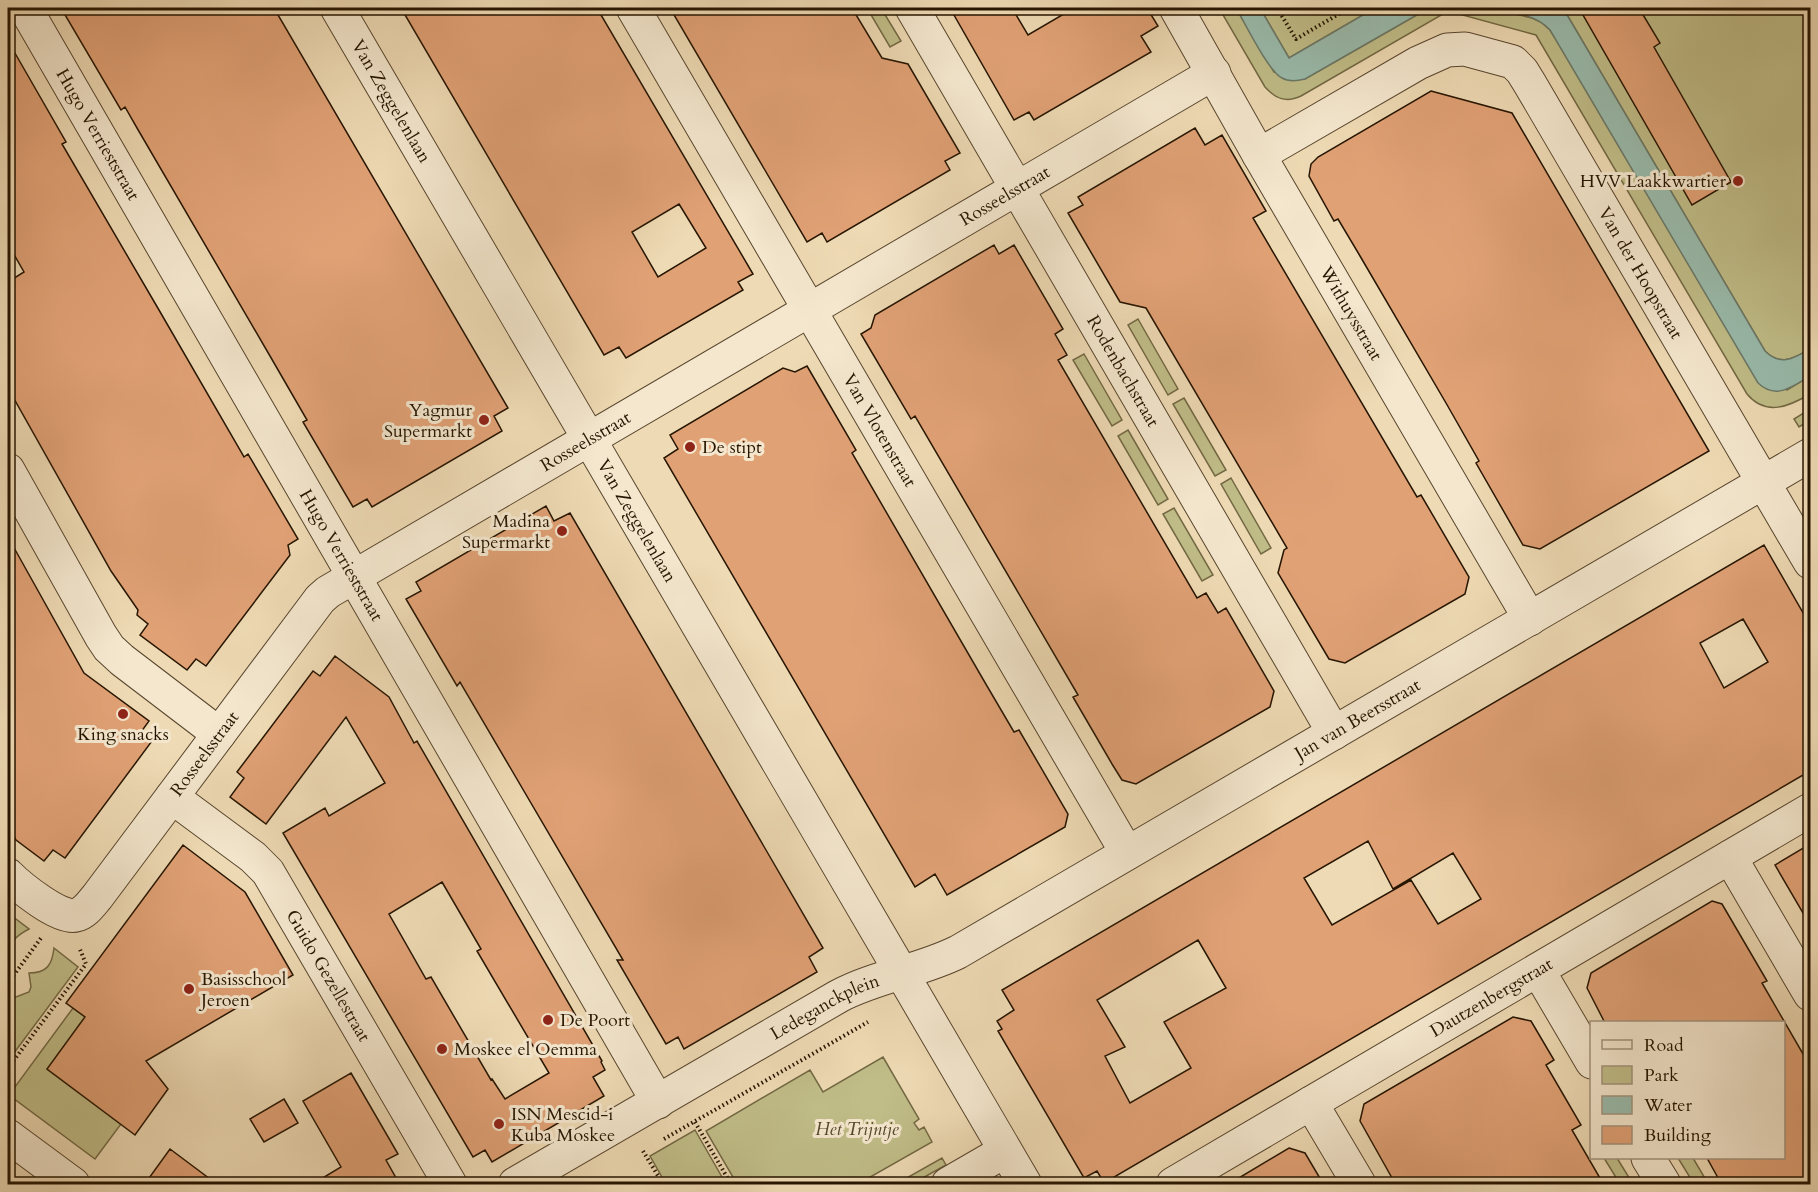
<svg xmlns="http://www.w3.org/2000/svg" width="1818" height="1192" viewBox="0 0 1818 1192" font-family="Cardo,serif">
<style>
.green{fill:#c0bd88;stroke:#736944;stroke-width:1.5}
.water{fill:#99bbac;stroke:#6b7968;stroke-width:1.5}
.building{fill:#e0a175;stroke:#261501;stroke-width:1.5;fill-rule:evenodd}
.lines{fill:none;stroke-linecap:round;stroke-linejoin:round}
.minor-casing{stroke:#58462e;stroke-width:35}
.path{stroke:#261501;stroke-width:4;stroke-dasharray:1.5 3;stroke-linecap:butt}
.minor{stroke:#f4e7ce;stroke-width:33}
.poi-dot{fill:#8f2418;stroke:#f4e7ce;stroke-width:2}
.labels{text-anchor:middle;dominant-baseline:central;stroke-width:6;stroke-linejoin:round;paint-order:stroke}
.street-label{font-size:18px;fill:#261501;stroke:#f4e7ce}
.poi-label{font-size:18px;fill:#261501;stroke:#f4e7ce;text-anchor:start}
.park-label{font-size:18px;font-style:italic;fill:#54472a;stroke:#f4e7ce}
</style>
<rect width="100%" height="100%" fill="#eedab4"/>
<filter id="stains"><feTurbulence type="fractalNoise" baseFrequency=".00333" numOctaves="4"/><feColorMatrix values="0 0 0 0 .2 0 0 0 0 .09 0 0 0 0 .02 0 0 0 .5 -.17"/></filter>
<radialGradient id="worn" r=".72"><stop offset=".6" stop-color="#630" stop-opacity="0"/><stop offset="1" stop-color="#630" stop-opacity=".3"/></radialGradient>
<path class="green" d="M 867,8 L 881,8 L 901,41 L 890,47 Z
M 1219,8 L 1236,8 L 1274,72 L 1305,79 L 1429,8 L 1489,8 L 1532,18 L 1541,22 L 1550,30 L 1787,390 L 1810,376 L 1810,394 C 1790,406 1766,417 1747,394 L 1536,35 L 1448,11 L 1301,96 C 1286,103 1276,99 1265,87 Z
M 1260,8 L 1375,8 L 1289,58 Z
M 1563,8 L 1810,8 L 1810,349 C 1794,358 1781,367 1765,351 Z
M 1138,319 L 1178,389 L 1168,395 L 1128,325 Z
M 1084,354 L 1122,420 L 1112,426 L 1073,360 Z
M 1184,398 L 1226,470 L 1215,476 L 1173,404 Z
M 1810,409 L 1810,420 L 1799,427 L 1794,419 Z
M 1128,430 L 1168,499 L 1158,505 L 1118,436 Z
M 1231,478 L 1271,548 L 1261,554 L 1221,484 Z
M 1174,508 L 1213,575 L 1202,581 L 1163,514 Z
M 8,913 L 29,929 C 0,944 19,950 8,967 Z
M 54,948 L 78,967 L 8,1061 L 8,1000 L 29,992 L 31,987 L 29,973 C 47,973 52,965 54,948 Z
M 73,1008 L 85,1017 L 47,1069 L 121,1124 L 95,1159 L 9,1095 Z
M 883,1057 L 919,1119 L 914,1123 L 919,1130 L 924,1127 L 932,1142 L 858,1184 L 737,1184 L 706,1131 L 810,1070 L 823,1092 Z
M 695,1130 L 726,1184 L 666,1184 L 650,1156 Z
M 942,1158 L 946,1165 L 912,1184 L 896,1184 Z
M 1604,1158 L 1617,1158 L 1633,1184 L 1620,1184 Z
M 1678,1158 L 1693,1158 L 1706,1180 L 1700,1184 L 1694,1184 Z"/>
<path class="water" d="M 1236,8 L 1260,8 L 1289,58 L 1375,8 L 1429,8 L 1305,79 C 1297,81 1289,82 1282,78 C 1268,71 1245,23 1236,8 Z
M 1489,8 L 1563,8 L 1765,351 C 1781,367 1794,358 1810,349 L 1810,376 C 1792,387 1776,400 1758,383 L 1550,30 C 1536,14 1510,12 1489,8 Z"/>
<path class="building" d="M 61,8 L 274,8 L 508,408 L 494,416 L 502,431 L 372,507 L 367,499 L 353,507 L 303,422 L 307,420 L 270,356 L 137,128 L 125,107 L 121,110 Z
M 401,8 L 597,8 L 753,274 L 738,282 L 743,290 L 626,358 L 619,347 L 604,355 ZM 679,204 L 706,248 L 658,277 L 632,232 Z
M 670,8 L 852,8 L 882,58 L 908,64 L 960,153 L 945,161 L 950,170 L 827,242 L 822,233 L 807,242 Z
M 950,8 L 1012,8 L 1028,35 L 1074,8 L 1147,8 L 1158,26 L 1141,36 L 1151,52 L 1034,120 L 1029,112 L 1014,120 Z
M 1579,8 L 1639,8 L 1660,43 L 1654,47 L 1731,182 L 1692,205 Z
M 8,41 L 66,142 L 62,144 L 159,310 L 244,457 L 248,454 L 298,539 L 288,545 L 290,555 L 206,666 L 196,659 L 187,670 L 140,635 L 148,624 L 137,615 L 138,610 L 111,571 L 8,388 L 8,282 L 24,272 L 8,244 Z
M 1431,91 L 1512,113 L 1709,451 L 1540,549 L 1523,545 L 1476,463 L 1479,461 L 1446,403 L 1360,256 L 1338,219 L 1334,221 L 1309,176 L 1311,164 L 1318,157 Z
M 1195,128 L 1205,145 L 1222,135 L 1266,211 L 1253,218 L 1417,497 L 1421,495 L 1469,577 L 1465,594 L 1345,663 L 1329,659 L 1278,573 L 1284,550 L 1287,548 L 1146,308 L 1120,302 L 1068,213 L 1083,205 L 1078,197 Z
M 994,245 L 999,254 L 1014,245 L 1063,329 L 1055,334 L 1067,355 L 1058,360 L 1197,598 L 1206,593 L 1218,613 L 1226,608 L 1274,691 L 1270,707 L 1136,784 L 1122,780 L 1112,764 L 1073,697 L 1078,695 L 915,416 L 911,419 L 861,334 L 871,328 L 875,315 Z
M 807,366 L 856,450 L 852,453 L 987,686 L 1014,732 L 1019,730 L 1068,814 L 1065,827 L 947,895 L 935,874 L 915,887 L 664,458 L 678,449 L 670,435 L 783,368 L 795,372 Z
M 546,506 L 554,521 L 570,513 L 823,948 L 809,957 L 817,972 L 684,1049 L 678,1037 L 666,1044 L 617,960 L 623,960 L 460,682 L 457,686 L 406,599 L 421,591 L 416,582 Z
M 8,537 L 84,673 L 149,721 L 141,732 L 152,741 L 65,858 L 53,850 L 44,861 L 16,840 L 8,825 Z
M 1764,545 L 1810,625 L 1810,771 L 1104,1183 L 1097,1171 L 1084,1178 L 998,1031 L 1002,1029 L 997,1021 L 1014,1010 L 1002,990 ZM 1743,619 L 1768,662 L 1724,688 L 1700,643 ZM 1368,841 L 1393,889 L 1453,853 L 1481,899 L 1438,924 L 1411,880 L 1332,925 L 1304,878 ZM 1198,940 L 1226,988 L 1164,1022 L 1191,1068 L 1130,1103 L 1105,1056 L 1125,1047 L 1097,1000 Z
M 335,656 L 389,697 L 414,743 L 417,741 L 602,1061 L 601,1062 L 605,1070 L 593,1077 L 604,1096 L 492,1162 L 485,1150 L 473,1157 L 283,833 L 325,808 L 329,816 L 385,783 L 346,717 L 266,824 L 230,797 L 244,778 L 237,772 L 313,671 L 320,676 ZM 442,882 L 481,949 L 477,951 L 549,1073 L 505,1099 L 492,1079 L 491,1080 L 431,977 L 426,979 L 389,914 Z
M 1810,844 L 1810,925 L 1775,865 Z
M 183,845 L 245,892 L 293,975 L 146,1061 L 168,1089 L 135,1135 L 47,1069 L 85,1017 L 66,1003 Z
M 1712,901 L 1722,904 L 1767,981 L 1762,983 L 1810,1066 L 1810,1185 L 1722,1185 L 1707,1158 L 1784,1158 L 1784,1023 L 1605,1023 L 1587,988 L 1591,973 Z
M 1513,1017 L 1531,1021 L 1554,1060 L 1546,1065 L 1581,1125 L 1572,1130 L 1604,1185 L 1396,1185 L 1360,1121 L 1364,1104 Z
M 351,1073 L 398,1154 L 386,1160 L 400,1185 L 311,1185 L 341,1167 L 303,1101 Z
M 284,1099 L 298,1123 L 264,1142 L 250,1119 Z
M 1289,1148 L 1305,1153 L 1324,1185 L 1227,1185 Z
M 170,1149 L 218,1185 L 144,1185 Z"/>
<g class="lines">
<defs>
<g id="minor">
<path id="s1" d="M 25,8 L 658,1102"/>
<path id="s2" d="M 337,8 L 1025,1184"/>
<path id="s3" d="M 633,8 L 1127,853"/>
<path id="s4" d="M 912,8 L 1334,733"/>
<path id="s5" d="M 1176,8 L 1259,155 L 1530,619"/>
<path id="s6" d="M 1259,155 L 1418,63 L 1447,50 L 1465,49 L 1513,62 L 1522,71 L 1530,84 L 1810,562"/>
<path d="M 8,470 L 101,636 L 109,648 L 122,660 L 219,734"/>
<path id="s7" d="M 172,797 L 253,857 L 268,872 L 450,1184"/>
<path d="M 1730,857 L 1810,994"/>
<path id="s8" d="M 8,875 C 19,886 60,920 76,915 C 85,913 91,904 97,897 L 320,599 L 328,592 L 1214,73"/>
<path d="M 1538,970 L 1592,1062"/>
<path d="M 1311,1103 L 1359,1184"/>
<path d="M 8,1136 L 73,1184"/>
<path d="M 1648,1158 L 1664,1184"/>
<path id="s9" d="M 515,1184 L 839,996 C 877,976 920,971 958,952 L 1810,455"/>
<path d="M 948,1184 L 1005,1151"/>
<path id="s10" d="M 1173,1184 L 1810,810"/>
</g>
</defs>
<use href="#minor" class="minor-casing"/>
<path class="path" d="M 1277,8 L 1296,39 L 1349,8
M 8,983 L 41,938
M 8,1068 L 86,964 L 79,947
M 695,1122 L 731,1184
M 664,1139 L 868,1022
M 643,1151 L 663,1184"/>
<use href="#minor" class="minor"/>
</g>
<g class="poi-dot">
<circle cx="1738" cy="181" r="6"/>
<circle cx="484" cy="420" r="6"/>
<circle cx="690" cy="447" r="6"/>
<circle cx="562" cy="531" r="6"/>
<circle cx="123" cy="714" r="6"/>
<circle cx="189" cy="989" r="6"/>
<circle cx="548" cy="1020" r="6"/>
<circle cx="442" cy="1049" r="6"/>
<circle cx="499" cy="1124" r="6"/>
</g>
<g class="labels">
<g class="street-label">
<text stroke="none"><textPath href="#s2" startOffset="108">Van Zeggelenlaan</textPath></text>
<text stroke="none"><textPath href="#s1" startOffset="146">Hugo Verrieststraat</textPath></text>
<text stroke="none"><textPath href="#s8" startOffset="1276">Rosseelsstraat</textPath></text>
<text stroke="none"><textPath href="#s6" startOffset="530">Van der Hoopstraat</textPath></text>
<text stroke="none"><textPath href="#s5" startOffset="352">Withuysstraat</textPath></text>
<text stroke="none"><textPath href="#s4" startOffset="420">Rodenbachstraat</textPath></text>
<text stroke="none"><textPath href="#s3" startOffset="489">Van Vlotenstraat</textPath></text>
<text stroke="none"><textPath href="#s8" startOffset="790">Rosseelsstraat</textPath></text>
<text stroke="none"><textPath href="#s2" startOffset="594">Van Zeggelenlaan</textPath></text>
<text stroke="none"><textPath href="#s1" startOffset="632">Hugo Verrieststraat</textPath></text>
<text stroke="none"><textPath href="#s9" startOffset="964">Jan van Beersstraat</textPath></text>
<text stroke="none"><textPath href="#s8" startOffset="288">Rosseelsstraat</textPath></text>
<text stroke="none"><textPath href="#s7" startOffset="242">Guido Gezellestraat</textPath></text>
<text stroke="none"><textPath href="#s10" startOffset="369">Dautzenbergstraat</textPath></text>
<text stroke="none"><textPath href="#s9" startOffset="357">Ledeganckplein</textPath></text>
</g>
<g class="poi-label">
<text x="1726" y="181" text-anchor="end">HVV Laakkwartier</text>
<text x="472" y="410" text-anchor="end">Yagmur<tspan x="472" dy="21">Supermarkt</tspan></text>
<text x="702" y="447">De stipt</text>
<text x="550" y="521" text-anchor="end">Madina<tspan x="550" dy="21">Supermarkt</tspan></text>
<text x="123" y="734" text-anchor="middle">King snacks</text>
<text x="201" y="979">Basisschool<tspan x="201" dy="21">Jeroen</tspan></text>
<text x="560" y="1020">De Poort</text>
<text x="454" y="1049">Moskee el Oemma</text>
<text x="511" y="1114">ISN Mescid-i<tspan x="511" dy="21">Kuba Moskee</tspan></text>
</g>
<g class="park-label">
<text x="857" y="1129">Het Trijntje</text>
</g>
</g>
<rect width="1818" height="1192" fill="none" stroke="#eedab4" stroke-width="30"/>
<rect x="9" y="9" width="1800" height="1174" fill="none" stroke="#261501" stroke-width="3"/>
<rect x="15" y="15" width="1788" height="1162" fill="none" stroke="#261501" stroke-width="1.5"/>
<rect x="1590" y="1021" width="195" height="138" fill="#f4e7ce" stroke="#a2937c" stroke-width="1.5"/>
<rect x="1602" y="1040" width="30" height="9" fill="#f4e7ce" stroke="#a2937c" stroke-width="1.5"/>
<text x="1644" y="1051" font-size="18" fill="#261501">Road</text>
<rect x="1602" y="1066" width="30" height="18" fill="#c0bd88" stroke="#a2937c" stroke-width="1.5"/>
<text x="1644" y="1081" font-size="18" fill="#261501">Park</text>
<rect x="1602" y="1096" width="30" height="18" fill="#99bbac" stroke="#a2937c" stroke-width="1.5"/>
<text x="1644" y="1111" font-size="18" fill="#261501">Water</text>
<rect x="1602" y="1126" width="30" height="18" fill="#e0a175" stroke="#a2937c" stroke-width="1.5"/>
<text x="1644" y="1141" font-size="18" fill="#261501">Building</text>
<rect width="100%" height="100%" filter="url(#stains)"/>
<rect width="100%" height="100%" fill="url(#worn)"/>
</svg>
